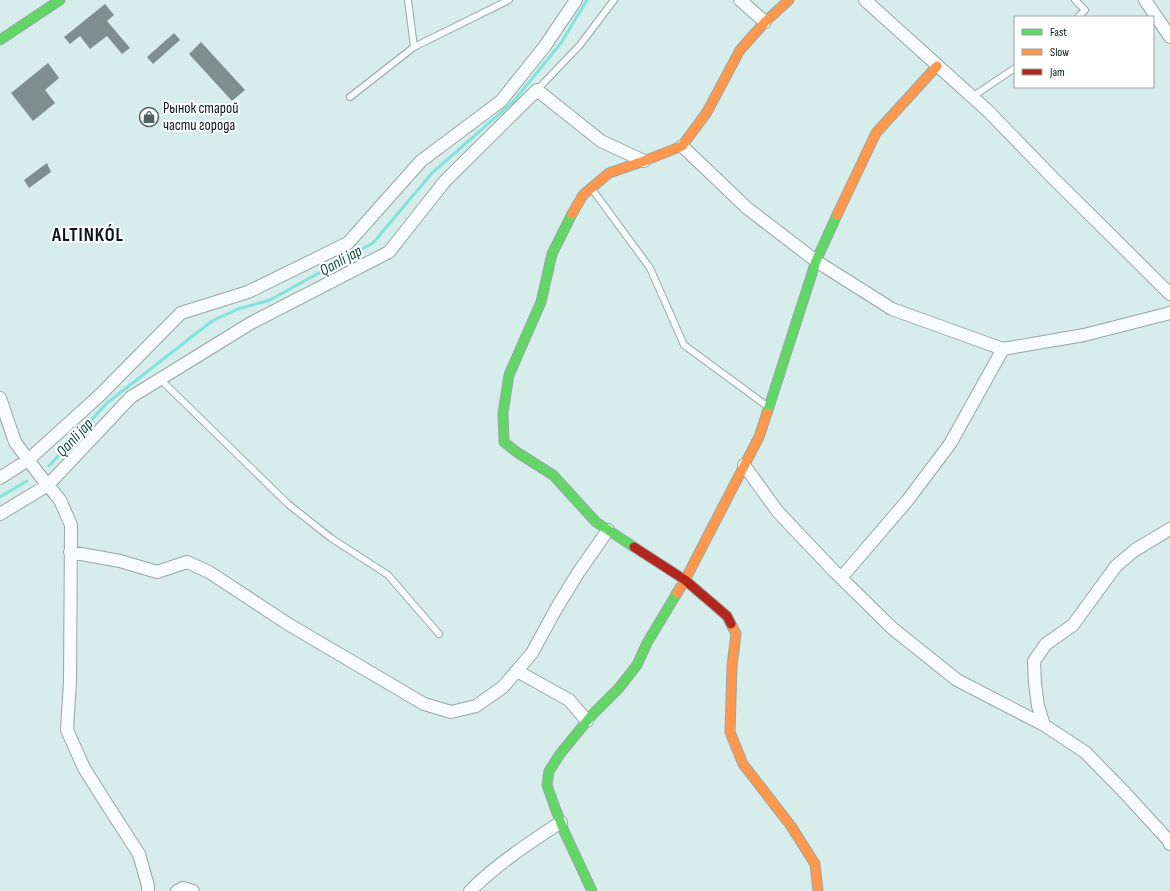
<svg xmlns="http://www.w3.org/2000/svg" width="1170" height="891" viewBox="0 0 1170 891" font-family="'Sofia Sans Condensed',sans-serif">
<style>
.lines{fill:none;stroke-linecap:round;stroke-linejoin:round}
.stream{stroke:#83e2dc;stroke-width:3}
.building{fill:#7e8f8e}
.lane-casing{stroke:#96a7a5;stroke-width:8}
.street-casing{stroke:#96a7a5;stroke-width:14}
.fast-casing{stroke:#96a7a5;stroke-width:11}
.slow-casing{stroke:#96a7a5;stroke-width:11}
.jam-casing{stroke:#96a7a5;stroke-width:11}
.lane{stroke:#f9fcfc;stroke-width:6}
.street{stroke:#f9fcfc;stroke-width:12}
.fast{stroke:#63d668;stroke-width:9}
.slow{stroke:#ff974d;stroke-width:9}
.jam{stroke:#b3261e;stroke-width:9}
.labels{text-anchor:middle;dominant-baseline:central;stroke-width:4;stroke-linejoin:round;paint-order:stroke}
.poi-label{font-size:15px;fill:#081615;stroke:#fff;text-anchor:start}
.water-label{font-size:16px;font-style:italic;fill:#114a47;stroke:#fff}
.district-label{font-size:19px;font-weight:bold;letter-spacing:1px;fill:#081615;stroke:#fff}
</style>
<rect width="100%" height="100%" fill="#d7edeb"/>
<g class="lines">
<path class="stream" d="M 49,466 L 107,403 L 212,321 L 238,309 L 270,300 L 373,243 L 432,173 L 513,102 L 561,43 L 587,0
M 0,497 L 27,481"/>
</g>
<path class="building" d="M 105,4 L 114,15 L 107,21 L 130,48 L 122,54 L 107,36 L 90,49 L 80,36 L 70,44 L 64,37 Z
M 174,33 L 180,40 L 153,64 L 147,57 Z
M 201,42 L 245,90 L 232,101 L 189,54 Z
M 48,63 L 59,78 L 45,90 L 55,103 L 33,121 L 11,93 Z
M 47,163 L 51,172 L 29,188 L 24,180 Z"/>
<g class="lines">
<defs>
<path id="lane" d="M 408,0 L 414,47
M 1075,0 L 1085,10 L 1078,17
M 537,90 L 580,45 L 614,0
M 350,97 L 414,47 L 509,0
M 972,97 L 1015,68
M 592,189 L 650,268 L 684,345 L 767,406
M 160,379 L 288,504 L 331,538 L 388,575 L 439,634"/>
<path id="street" d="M 740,0 L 765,22
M 865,0 L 988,111 L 1052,177 L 1170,294
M 1145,0 L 1170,37
M 682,146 L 747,208 L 816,261 L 892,309 L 1003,349 L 1084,335 L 1170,313
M 0,398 L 15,442 L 38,473 L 60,500 L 71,525 L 70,682 L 67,730 L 84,768 L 106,803 L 139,854 L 148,886 L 148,891
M 744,465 L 778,512 L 834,571 L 892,628 L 957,680 L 1044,725 L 1085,752 L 1126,794 L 1169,841 L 1170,844
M 0,478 L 28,460 L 100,395 L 181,313 L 248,292 L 348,243 L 421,161 L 501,101 L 545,46 L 576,0
M 0,514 L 48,485 L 131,397 L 251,323 L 389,252 L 445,181 L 537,90 L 601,141 L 644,161
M 70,552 L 120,561 L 157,572 L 187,562 L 209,572 L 288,624 L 424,704 L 451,712 L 476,706 L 503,687 L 532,653 L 556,609 L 578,573 L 608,530
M 841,578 L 907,501 L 950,444 L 1003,349
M 517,671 L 569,700 L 587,721
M 1044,725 L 1038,706 L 1035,684 L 1034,661 L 1046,644 L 1073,625 L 1116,566 L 1135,550 L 1170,529
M 177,891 L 183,888 L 193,891
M 470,891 C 497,864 529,843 561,822"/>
<path id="fast" d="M 0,40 L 60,0
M 572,214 L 552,254 L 541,302 L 509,375 L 503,413 L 504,442 L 518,453 L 553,475 L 596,522 L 634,547
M 767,413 L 816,261 L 837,215
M 592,891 L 564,831 L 554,805 L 547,785 L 549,771 L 560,754 L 591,716 L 619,688 L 637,665 L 647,643 L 677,593"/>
<path id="slow" d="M 572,214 L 583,195 L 609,173 L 644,161 L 682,146 L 707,112 L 740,50 L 765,22 L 789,0
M 837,215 L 876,133 L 937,66
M 677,593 L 685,580 L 759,437 L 767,413
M 731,624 L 736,634 L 732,666 L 730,732 L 743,764 L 791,826 L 815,864 L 818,891"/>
<path id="jam" d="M 634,547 L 685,580 L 727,616 L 731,624"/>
</defs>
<use href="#lane" class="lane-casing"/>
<use href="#street" class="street-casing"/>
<use href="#fast" class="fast-casing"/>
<use href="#slow" class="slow-casing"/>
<use href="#jam" class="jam-casing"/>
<use href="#lane" class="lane"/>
<use href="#street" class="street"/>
<use href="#fast" class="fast"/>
<use href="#slow" class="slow"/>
<use href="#jam" class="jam"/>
</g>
<defs>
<symbol id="shop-ring" viewBox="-11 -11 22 22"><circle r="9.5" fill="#fff" stroke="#506160" stroke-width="1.5"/><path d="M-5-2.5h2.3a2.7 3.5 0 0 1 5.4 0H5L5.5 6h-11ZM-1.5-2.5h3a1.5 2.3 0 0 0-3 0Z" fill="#506160"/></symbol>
</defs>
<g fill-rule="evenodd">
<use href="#shop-ring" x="138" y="106" width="22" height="22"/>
</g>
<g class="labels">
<g class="poi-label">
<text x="163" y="108">Рынок старой<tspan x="163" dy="17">части города</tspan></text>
</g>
<g class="water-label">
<text transform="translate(341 261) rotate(-29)">Qanli jap</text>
<text transform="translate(75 438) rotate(-47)">Qanli jap</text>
</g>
<g class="district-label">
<text x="88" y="235">ALTINKÓL</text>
</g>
</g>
<rect x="1014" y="16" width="140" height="72" fill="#ffffff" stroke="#9ca2a1"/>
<rect x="1022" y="29" width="20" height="6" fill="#63d668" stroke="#9ca2a1"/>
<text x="1050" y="36" font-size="12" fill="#081615">Fast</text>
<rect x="1022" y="49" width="20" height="6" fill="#ff974d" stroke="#9ca2a1"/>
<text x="1050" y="56" font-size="12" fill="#081615">Slow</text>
<rect x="1022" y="69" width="20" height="6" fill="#b3261e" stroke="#9ca2a1"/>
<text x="1050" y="76" font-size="12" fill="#081615">Jam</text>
</svg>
